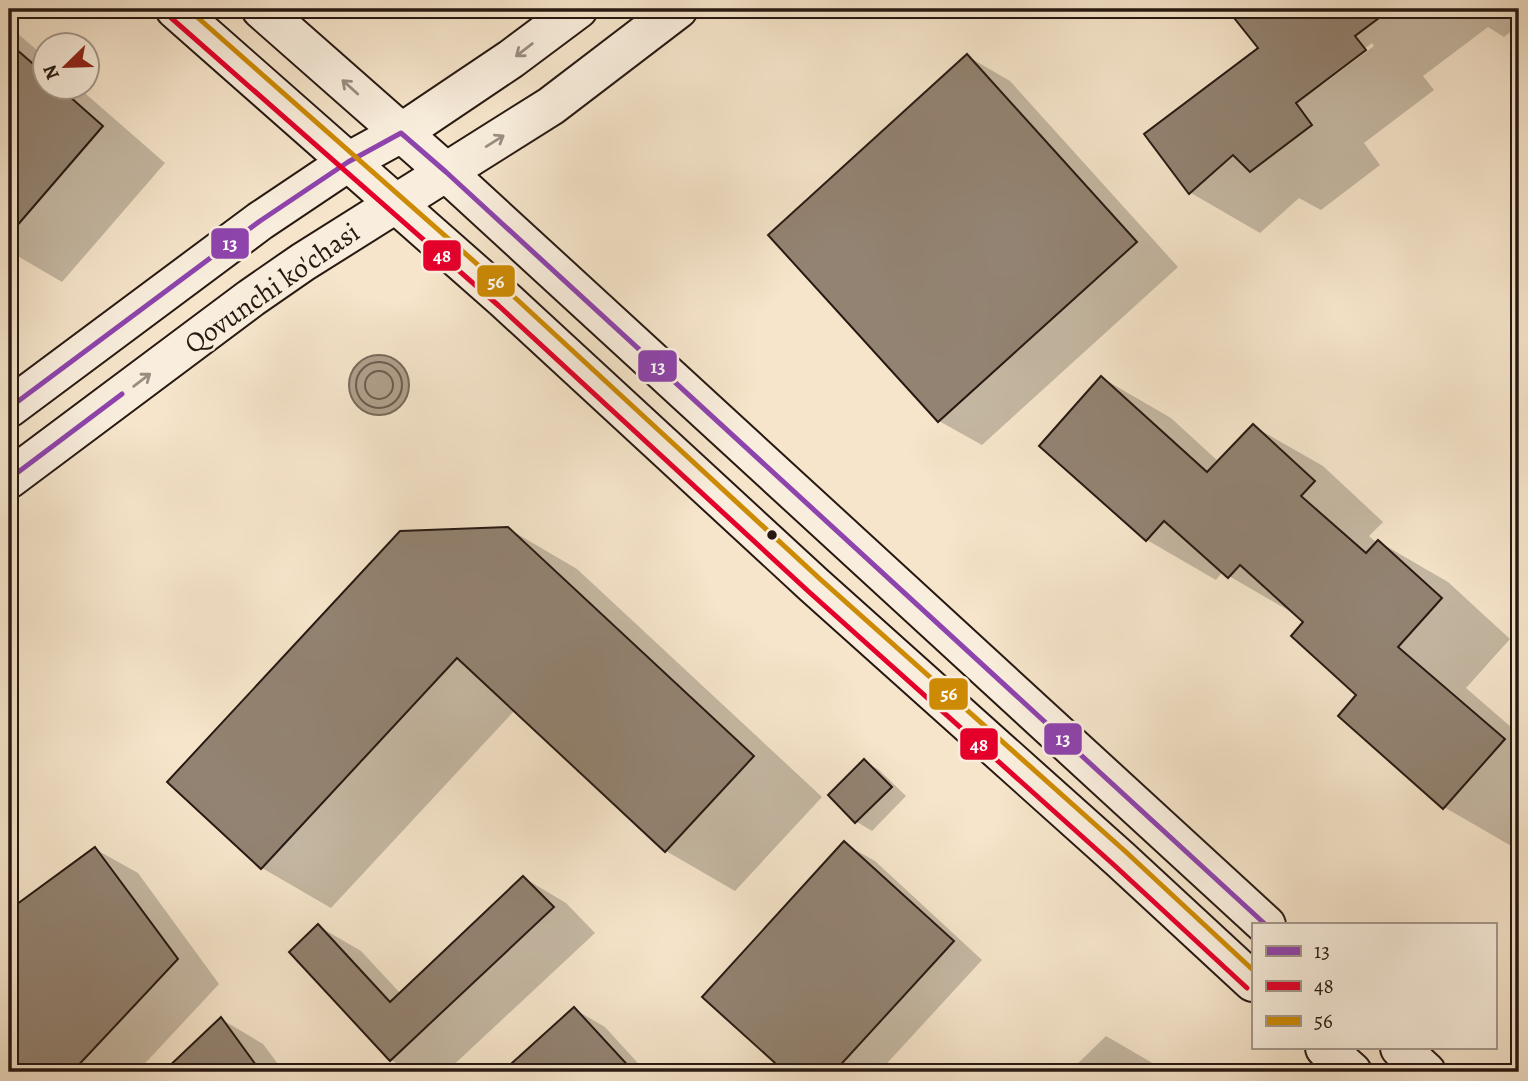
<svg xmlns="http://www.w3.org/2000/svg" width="1528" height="1081" viewBox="0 0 1528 1081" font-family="Alegreya,serif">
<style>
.water{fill:#b0a08c;stroke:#796a5b;stroke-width:2}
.shadow{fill:#0003;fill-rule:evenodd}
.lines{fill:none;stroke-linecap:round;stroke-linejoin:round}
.shore{stroke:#6c5c4f;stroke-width:2}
.building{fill:#938372;stroke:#271912;stroke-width:2}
.secondary-casing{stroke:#271912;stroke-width:42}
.secondary{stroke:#f9eedd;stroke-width:38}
.bus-1-casing{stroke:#f9eedd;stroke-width:10}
.bus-2-casing{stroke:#f9eedd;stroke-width:10}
.bus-3-casing{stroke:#f9eedd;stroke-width:10}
.bus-1{stroke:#8e44ad;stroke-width:5}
.bus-2{stroke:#e4002b;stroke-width:5}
.bus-3{stroke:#cd8a04;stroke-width:5}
.oneway{stroke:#9a8e82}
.bus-dot{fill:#271912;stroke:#f9eedd;stroke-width:2.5}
.labels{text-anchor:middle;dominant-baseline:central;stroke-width:5;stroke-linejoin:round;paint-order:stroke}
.street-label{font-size:28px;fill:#271912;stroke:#f9eedd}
.line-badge{stroke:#f9eedd;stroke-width:2.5}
.badge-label{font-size:19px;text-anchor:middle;font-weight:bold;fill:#fff}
</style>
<rect width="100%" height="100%" fill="#f6e5cb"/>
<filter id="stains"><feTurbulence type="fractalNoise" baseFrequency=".00286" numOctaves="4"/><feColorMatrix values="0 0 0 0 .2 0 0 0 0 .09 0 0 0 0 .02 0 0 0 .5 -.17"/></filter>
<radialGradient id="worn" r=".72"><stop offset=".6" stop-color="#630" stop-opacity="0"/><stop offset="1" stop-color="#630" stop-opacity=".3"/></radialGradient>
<path class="water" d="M349 385a30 30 0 1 1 60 0a30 30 0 1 1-60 0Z"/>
<path class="shadow" d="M 1230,9 L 1519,9 L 1519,25 L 1504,37 L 1488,27 L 1423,76 L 1434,90 L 1364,143 L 1380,165 L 1321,210 L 1299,198 L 1260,233 L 1191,193 L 1146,134 L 1260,48 ZM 1372,43 L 1374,46 L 1322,85 L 1322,81 Z
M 9,26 L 46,58 L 46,88 L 79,88 L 165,163 L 62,282 L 9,251 Z
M 967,56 L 1010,81 L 1178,267 L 982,445 L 939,421 Z
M 1102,378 L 1171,418 L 1219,462 L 1253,426 L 1323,466 L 1383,522 L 1369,536 L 1377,543 L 1379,542 L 1448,582 L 1510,639 L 1466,688 L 1519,734 L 1519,840 L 1513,847 L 1444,807 L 1306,622 L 1298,616 L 1229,576 L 1223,571 L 1216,580 L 1147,540 Z
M 507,528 L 577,569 L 822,797 L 735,891 L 666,851 L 515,710 L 331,908 L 262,868 Z
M 864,761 L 879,770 L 906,796 L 872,831 L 857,822 L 830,795 Z
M 845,844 L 875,861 L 982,960 L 879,1072 L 788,1072 L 705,997 Z
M 95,849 L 138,873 L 219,984 L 137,1072 L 9,1072 L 9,912 Z
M 524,878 L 566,903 L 595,933 L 446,1072 L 413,1072 L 391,1060 L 291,953 L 318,926 L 361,951 L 401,994 Z
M 574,1009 L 605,1027 L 646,1072 L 504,1072 Z
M 221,1019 L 263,1044 L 284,1072 L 166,1072 Z
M 1106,1036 L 1168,1072 L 1069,1072 Z"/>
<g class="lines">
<path class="shore" d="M356 385a23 23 0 1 1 46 0a23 23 0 1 1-46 0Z
M365 385a14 14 0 1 1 28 0a14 14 0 1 1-28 0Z"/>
</g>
<path class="building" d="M 1227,9 L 1391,9 L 1355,36 L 1366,50 L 1296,103 L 1312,125 L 1250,172 L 1233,155 L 1189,194 L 1144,134 L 1258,48 Z
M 9,43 L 46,75 L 46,88 L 60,88 L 103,126 L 9,235 Z
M 967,54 L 1137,242 L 938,422 L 768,235 Z
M 1101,376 L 1207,472 L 1253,424 L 1315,481 L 1301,496 L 1366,553 L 1378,540 L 1442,598 L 1398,647 L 1505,739 L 1443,809 L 1338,716 L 1356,695 L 1291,636 L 1303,622 L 1240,565 L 1228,578 L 1164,521 L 1146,541 L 1039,446 Z
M 508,527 L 754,756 L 665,852 L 457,658 L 261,869 L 167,782 L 400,531 Z
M 864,759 L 892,787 L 855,823 L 828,795 Z
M 844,841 L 954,941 L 834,1072 L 785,1072 L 702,997 Z
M 95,847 L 178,959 L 72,1072 L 9,1072 L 9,910 Z
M 523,876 L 554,907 L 390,1061 L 289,952 L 318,924 L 390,1002 Z
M 574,1007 L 634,1072 L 502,1072 Z
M 221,1017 L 261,1072 L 163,1072 Z"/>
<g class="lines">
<defs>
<path id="secondary" d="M 175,9 L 505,300 L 814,585 L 1120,859 L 1253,982
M 261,9 L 446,172 L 1266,925
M 9,408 L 260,221 L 348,162 L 401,133 L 511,59 L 578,9
M 9,479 L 251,298 L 303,262 L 551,106 L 678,9
M 1325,1048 L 1352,1072
M 1400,1048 L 1426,1072"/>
</defs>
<use href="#secondary" class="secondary-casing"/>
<use href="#secondary" class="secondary"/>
<defs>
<path id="bus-1" d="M 9,408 L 260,221 L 348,162 L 401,133 L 446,172 L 1266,925
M 9,479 L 122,394"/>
<path id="bus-2" d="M 169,16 L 499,306 L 808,591 L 1114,865 L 1247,988"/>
<path id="bus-3" d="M 188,9 L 511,294 L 820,579 L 1126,852 L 1253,970"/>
</defs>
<use href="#bus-1" class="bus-1-casing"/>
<use href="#bus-2" class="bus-2-casing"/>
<use href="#bus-3" class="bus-3-casing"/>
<use href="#bus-1" class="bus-1"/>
<use href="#bus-2" class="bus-2"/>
<use href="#bus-3" class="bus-3"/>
</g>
<defs><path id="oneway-shaft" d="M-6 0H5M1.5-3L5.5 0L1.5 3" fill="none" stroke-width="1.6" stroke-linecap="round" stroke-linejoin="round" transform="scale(1.75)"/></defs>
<g class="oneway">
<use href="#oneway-shaft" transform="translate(524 50) rotate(142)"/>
<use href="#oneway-shaft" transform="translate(350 87) rotate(-138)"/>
<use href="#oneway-shaft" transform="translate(495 141) rotate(-32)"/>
<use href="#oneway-shaft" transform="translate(142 380) rotate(-37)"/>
</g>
<circle class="bus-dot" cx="772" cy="535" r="6"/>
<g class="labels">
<g class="street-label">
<text transform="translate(272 288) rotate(-35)">Qovunchi ko'chasi</text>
</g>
</g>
<g class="line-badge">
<rect x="210" y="227" width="40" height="33" rx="7" fill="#8e44ad"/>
<rect x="422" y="239" width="40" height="33" rx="7" fill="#e4002b"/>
<rect x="476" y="264" width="40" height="34" rx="7" fill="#cd8a04"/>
<rect x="637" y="349" width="41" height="34" rx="7" fill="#8e44ad"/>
<rect x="928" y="677" width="41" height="34" rx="7" fill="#cd8a04"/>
<rect x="1043" y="722" width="40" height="34" rx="7" fill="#8e44ad"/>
<rect x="959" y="727" width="40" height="34" rx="7" fill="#e4002b"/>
</g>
<g class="badge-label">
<text x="230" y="250">13</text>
<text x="442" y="262">48</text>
<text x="496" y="288">56</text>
<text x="658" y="373">13</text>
<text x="949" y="700">56</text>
<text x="1063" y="745">13</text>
<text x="979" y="751">48</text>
</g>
<rect width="1528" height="1081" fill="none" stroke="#f6e5cb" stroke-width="35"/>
<rect x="10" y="10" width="1507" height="1060" fill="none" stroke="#271912" stroke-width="3.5"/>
<rect x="18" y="18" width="1493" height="1046" fill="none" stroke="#271912" stroke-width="2"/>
<rect x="1252" y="923" width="245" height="126" fill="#f9eedd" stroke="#a5998c" stroke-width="2"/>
<rect x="1266" y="946" width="35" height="10" fill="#8e44ad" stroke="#a5998c" stroke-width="2"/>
<text x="1314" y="958" font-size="21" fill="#271912">13</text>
<rect x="1266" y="981" width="35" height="10" fill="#e4002b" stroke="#a5998c" stroke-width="2"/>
<text x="1314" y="993" font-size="21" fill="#271912">48</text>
<rect x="1266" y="1016" width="35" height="10" fill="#cd8a04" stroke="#a5998c" stroke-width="2"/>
<text x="1314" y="1028" font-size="21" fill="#271912">56</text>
<g transform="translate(66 66) rotate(247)"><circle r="33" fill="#f9eedd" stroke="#a5998c" stroke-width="2"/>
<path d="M0-5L12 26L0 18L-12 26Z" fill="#8f2418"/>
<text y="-10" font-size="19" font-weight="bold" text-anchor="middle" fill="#271912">N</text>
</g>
<rect width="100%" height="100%" filter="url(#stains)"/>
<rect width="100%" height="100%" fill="url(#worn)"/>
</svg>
